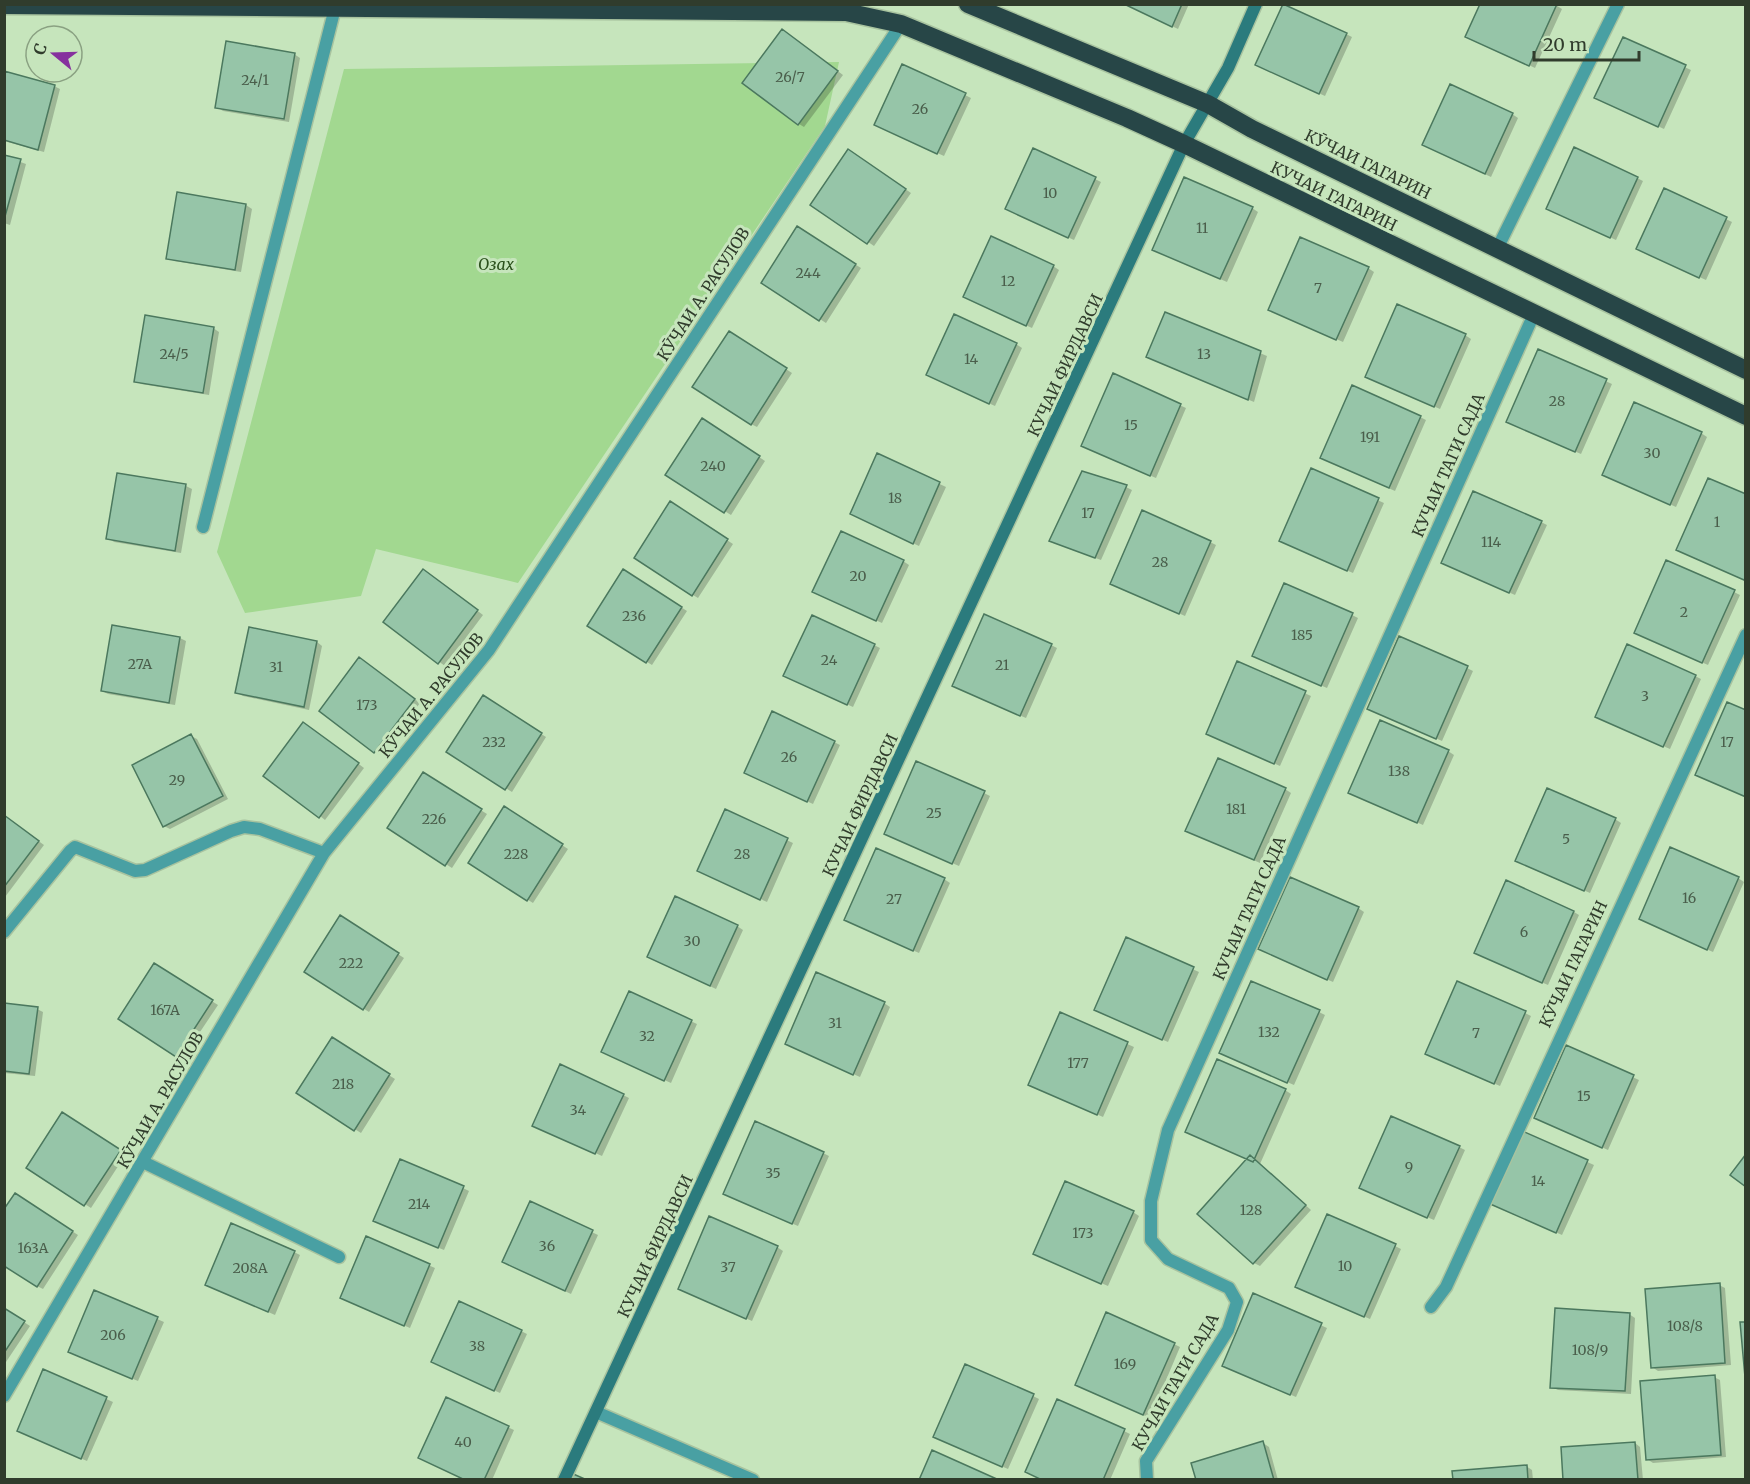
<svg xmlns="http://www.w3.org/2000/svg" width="1750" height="1484" viewBox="0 0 1750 1484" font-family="Merriweather,serif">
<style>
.green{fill:#a2d890}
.shadow{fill:#0003}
.building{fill:#96c5a8;stroke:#4b785e;stroke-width:1.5}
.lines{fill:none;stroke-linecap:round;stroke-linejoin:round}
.lane-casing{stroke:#a8c39f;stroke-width:15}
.street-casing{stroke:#a8c39f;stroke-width:15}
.secondary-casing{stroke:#a8c39f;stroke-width:15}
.highway-casing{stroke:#a8c39f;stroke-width:21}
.lane{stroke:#49a0a3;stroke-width:12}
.street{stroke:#49a0a3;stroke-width:12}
.secondary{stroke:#2b7b7d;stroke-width:12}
.highway{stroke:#274647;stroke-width:18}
.labels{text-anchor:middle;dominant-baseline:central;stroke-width:6;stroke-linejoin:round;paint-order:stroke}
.number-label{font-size:14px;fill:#4a5e4b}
.street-label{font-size:16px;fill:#303c2c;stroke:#c6e5bc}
.park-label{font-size:16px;font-style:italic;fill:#2b511c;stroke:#c6e5bc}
</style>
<rect width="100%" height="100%" fill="#c6e5bc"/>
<path class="green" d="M 839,62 L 825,126 L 518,583 L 376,549 L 361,596 L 245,613 L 217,552 L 344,69 Z"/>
<path class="shadow" d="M 1126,4 L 1189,4 L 1178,29 Z
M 1554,4 L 1562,9 L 1535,68 L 1473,39 Z
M 788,34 L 843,75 L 804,127 L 799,124 Z
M 1346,34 L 1352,37 L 1325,96 L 1263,68 Z
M 1624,39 L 1691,70 L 1664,129 L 1602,100 Z
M 294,54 L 300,58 L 289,122 L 223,111 L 217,107 Z
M 4,72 L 54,86 L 60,89 L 44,152 L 4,141 Z
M 965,95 L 971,98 L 944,156 L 882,128 Z
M 1512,114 L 1518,118 L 1491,177 L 1430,148 Z
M 854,154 L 911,193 L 874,246 L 813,204 Z
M 4,156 L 26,164 L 10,225 L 4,223 Z
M 1637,178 L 1643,181 L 1616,240 L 1554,211 Z
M 1095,179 L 1101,182 L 1074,240 L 1012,212 Z
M 1665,190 L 1732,222 L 1706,280 L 1644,252 Z
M 179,194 L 246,205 L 252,209 L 241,272 L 174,261 L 168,258 Z
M 1252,208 L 1258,212 L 1227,282 L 1160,253 Z
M 797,228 L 861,268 L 826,323 L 763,282 Z
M 1053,266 L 1059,270 L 1032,328 L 970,300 Z
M 1368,268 L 1374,272 L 1343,342 L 1276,312 Z
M 1166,314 L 1267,356 L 1254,402 L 1154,360 Z
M 213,328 L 219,332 L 209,395 L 141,384 L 136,381 Z
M 1465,335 L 1471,339 L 1440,409 L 1373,379 Z
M 735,336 L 792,373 L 757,427 L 751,424 Z
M 1016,344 L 1022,348 L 995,406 L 933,378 Z
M 1539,351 L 1612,384 L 1581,454 L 1514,425 Z
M 1113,375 L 1186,408 L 1156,478 L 1088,449 Z
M 1420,417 L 1426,420 L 1395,491 L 1328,461 Z
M 702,420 L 765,461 L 731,515 L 667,475 Z
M 1701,433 L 1707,437 L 1676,507 L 1610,477 Z
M 878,455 L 946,487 L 919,546 L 857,517 Z
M 1311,470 L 1384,503 L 1353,573 L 1286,544 Z
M 119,475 L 186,486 L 192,489 L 181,553 L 114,542 L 108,538 Z
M 1126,487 L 1132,490 L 1101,560 L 1057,544 Z
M 676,507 L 733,544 L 698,598 L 693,595 Z
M 1541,522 L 1547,525 L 1515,595 L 1449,566 Z
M 1210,542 L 1216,545 L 1185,616 L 1118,586 Z
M 903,561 L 909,565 L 882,623 L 820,595 Z
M 624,571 L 687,611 L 652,665 L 589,626 Z
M 429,574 L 483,615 L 445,666 L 385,622 Z
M 1734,592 L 1740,595 L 1708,665 L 1642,636 Z
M 1352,615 L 1358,618 L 1327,688 L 1260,659 Z
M 180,638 L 186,641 L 175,705 L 108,694 L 102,691 Z
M 317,642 L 322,646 L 309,710 L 243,696 L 237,693 Z
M 874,645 L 880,648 L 853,707 L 791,679 Z
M 1051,645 L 1057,648 L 1026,718 L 959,689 Z
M 365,663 L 420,703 L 381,755 L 321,711 Z
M 1238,663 L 1311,696 L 1280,766 L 1213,736 Z
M 1467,668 L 1473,671 L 1442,741 L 1375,711 Z
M 1695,676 L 1701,679 L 1670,749 L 1603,720 Z
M 483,697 L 546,737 L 512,792 L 449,751 Z
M 310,727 L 364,768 L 325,820 L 320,816 Z
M 191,736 L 197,739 L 228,799 L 170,829 L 164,826 Z
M 834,742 L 840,745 L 813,804 L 752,776 Z
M 1448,751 L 1454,755 L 1423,825 L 1356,795 Z
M 423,774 L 487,814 L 452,868 L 389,828 Z
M 1285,789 L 1291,793 L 1260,863 L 1193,833 Z
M 984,793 L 990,796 L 959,866 L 892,837 Z
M 505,808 L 568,849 L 533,903 L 470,863 Z
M 725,811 L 793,843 L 767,902 L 704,873 Z
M 4,816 L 44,845 L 5,897 L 4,897 Z
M 1615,819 L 1621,823 L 1590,893 L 1523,863 Z
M 1738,878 L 1744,882 L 1713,952 L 1646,922 Z
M 944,879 L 950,883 L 919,953 L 852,923 Z
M 1358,908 L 1364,912 L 1333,982 L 1266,952 Z
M 1574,912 L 1579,915 L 1548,985 L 1481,956 Z
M 341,917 L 404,958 L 369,1012 L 306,972 Z
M 737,926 L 743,930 L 716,989 L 655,960 Z
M 1126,939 L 1199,972 L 1168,1042 L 1102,1013 Z
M 154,965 L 218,1005 L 182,1059 L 177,1055 Z
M 630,993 L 697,1024 L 671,1083 L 609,1055 Z
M 884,1003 L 890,1007 L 860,1077 L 792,1047 Z
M 4,1004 L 37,1009 L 43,1012 L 35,1076 L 4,1073 Z
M 1319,1012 L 1325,1015 L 1294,1085 L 1227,1056 Z
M 1525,1013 L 1531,1016 L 1500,1086 L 1433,1057 Z
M 1060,1014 L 1134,1047 L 1103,1117 L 1036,1087 Z
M 332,1039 L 395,1079 L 361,1133 L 298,1093 Z
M 1566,1047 L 1639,1080 L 1608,1150 L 1542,1120 Z
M 1285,1090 L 1291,1094 L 1260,1164 L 1311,1210 L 1260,1266 L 1254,1263 L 1248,1159 Z
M 623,1095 L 629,1098 L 602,1156 L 540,1128 Z
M 63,1114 L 126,1154 L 91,1208 L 28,1168 Z
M 1520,1132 L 1594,1165 L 1562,1235 L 1496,1205 Z
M 1459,1147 L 1465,1150 L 1434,1220 L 1367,1191 Z
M 823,1153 L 829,1156 L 798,1226 L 731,1197 Z
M 463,1188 L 469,1191 L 444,1250 L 381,1224 Z
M 21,1198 L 78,1235 L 43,1289 L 37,1286 Z
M 530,1203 L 598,1235 L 571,1294 L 510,1265 Z
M 1133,1212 L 1139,1216 L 1108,1286 L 1041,1257 Z
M 367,1238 L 435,1268 L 410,1328 L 348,1301 Z
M 1395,1246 L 1401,1249 L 1370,1319 L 1303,1290 Z
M 777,1247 L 783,1251 L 752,1321 L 685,1291 Z
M 294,1252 L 300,1255 L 275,1315 L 213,1288 Z
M 1719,1285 L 1725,1288 L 1731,1365 L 1658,1371 L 1652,1367 Z
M 95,1292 L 164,1322 L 138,1381 L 76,1355 Z
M 1254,1295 L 1327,1328 L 1296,1397 L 1229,1368 Z
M 4,1309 L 30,1326 L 4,1365 Z
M 1629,1314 L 1635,1318 L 1631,1394 L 1558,1390 L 1552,1387 Z
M 521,1331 L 527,1334 L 500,1393 L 439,1365 Z
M 1174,1344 L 1180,1347 L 1150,1418 L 1082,1388 Z
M 44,1371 L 113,1402 L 87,1461 L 25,1434 Z
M 1714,1377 L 1720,1380 L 1726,1457 L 1653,1463 L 1647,1459 Z
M 1033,1396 L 1039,1399 L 1008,1469 L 941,1440 Z
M 446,1399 L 514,1430 L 492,1480 L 467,1480 Z
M 1124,1431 L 1130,1434 L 1110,1480 L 1043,1480 Z
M 1263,1443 L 1269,1447 L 1278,1480 L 1198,1480 Z
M 1635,1443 L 1640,1447 L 1643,1480 L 1564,1480 Z
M 1526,1466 L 1532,1470 L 1533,1480 L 1455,1480 Z"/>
<path class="building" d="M 1124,4 L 1182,4 L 1172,27 Z
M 1283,4 L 1347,33 L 1319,94 L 1255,65 Z
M 1480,4 L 1557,4 L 1529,66 L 1465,37 Z
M 782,29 L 838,71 L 798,125 L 742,83 Z
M 1623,37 L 1686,65 L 1658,127 L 1594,98 Z
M 226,41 L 295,53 L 284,119 L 215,108 Z
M 902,64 L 966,93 L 937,154 L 874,125 Z
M 4,71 L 55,85 L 38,150 L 4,140 Z
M 1450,84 L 1513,113 L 1485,174 L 1422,145 Z
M 1574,147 L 1638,177 L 1610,238 L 1546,209 Z
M 1033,148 L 1096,177 L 1068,238 L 1005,209 Z
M 848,149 L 906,189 L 867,244 L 810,205 Z
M 4,155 L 21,159 L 4,220 Z
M 1184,177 L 1253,207 L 1220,279 L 1152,250 Z
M 1664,188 L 1727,217 L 1699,278 L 1636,249 Z
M 177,192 L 246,204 L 235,270 L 166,259 Z
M 797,226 L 856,264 L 819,321 L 761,283 Z
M 991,236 L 1054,265 L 1026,326 L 963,297 Z
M 1300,237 L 1369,267 L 1336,340 L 1268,310 Z
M 1397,304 L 1466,334 L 1434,407 L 1365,377 Z
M 1165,312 L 1261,351 L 1248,400 L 1146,357 Z
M 954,314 L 1017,343 L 989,404 L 926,375 Z
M 145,315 L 214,327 L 203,393 L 134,382 Z
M 729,331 L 787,368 L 751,425 L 692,387 Z
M 1538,349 L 1607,379 L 1575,452 L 1506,422 Z
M 1113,373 L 1181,404 L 1150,476 L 1081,446 Z
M 1352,385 L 1421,416 L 1389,488 L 1320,458 Z
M 1634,402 L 1702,432 L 1670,505 L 1602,475 Z
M 702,418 L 760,456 L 724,513 L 665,475 Z
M 877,453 L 940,482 L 913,544 L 850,514 Z
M 1311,468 L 1379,498 L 1347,571 L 1279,541 Z
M 1082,471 L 1127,485 L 1095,558 L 1049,541 Z
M 117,473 L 186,484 L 175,551 L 106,539 Z
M 1708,478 L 1746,494 L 1746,577 L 1744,580 L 1676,550 Z
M 1473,491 L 1542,521 L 1509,593 L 1441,563 Z
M 670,501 L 728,539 L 692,596 L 634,558 Z
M 1142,510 L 1211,541 L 1179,614 L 1110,584 Z
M 841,531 L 904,560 L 876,621 L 812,592 Z
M 1666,560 L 1735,590 L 1702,663 L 1634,633 Z
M 423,569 L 478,610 L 438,664 L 383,622 Z
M 623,569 L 682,607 L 646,663 L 587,626 Z
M 1284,583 L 1353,613 L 1321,686 L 1252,656 Z
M 984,614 L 1052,644 L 1020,716 L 952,686 Z
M 812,615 L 875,644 L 847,705 L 783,676 Z
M 112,625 L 180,637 L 169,703 L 101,691 Z
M 249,627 L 317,641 L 304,707 L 235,693 Z
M 1399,636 L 1468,666 L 1436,739 L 1367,709 Z
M 1627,644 L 1696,675 L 1663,747 L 1595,717 Z
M 359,657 L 415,699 L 374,753 L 319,711 Z
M 1237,661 L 1306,691 L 1274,764 L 1206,734 Z
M 483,695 L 542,733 L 505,790 L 446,752 Z
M 1727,702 L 1746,710 L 1746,797 L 1695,775 Z
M 772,711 L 835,741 L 807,802 L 744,773 Z
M 1380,720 L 1449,750 L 1417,823 L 1348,793 Z
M 303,722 L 359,763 L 319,818 L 263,776 Z
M 191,734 L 223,796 L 163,827 L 132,765 Z
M 1218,758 L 1286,788 L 1254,860 L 1185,831 Z
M 916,761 L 985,791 L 952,864 L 884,834 Z
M 423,772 L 482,809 L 445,866 L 387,828 Z
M 1547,788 L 1616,818 L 1584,891 L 1515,861 Z
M 504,806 L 563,844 L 527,901 L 468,863 Z
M 725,809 L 788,838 L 760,900 L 697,871 Z
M 4,815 L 39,841 L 4,887 Z
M 1670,847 L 1739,877 L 1707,950 L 1639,919 Z
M 876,848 L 945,878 L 913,951 L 844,920 Z
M 1290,877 L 1359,907 L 1327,980 L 1258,949 Z
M 1506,880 L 1574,911 L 1542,983 L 1474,953 Z
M 675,896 L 738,925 L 710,986 L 647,957 Z
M 340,915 L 399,953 L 363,1010 L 304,972 Z
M 1126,937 L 1194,967 L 1162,1040 L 1094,1010 Z
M 154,963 L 213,1000 L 176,1057 L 118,1019 Z
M 816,972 L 885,1002 L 853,1075 L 785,1044 Z
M 1251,981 L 1320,1010 L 1287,1083 L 1219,1053 Z
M 1457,981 L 1526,1011 L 1494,1084 L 1425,1054 Z
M 629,991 L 692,1020 L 664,1081 L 601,1052 Z
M 4,1003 L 38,1007 L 29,1074 L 4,1071 Z
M 1060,1012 L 1128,1042 L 1097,1115 L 1028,1085 Z
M 332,1037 L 390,1074 L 354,1131 L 296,1093 Z
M 1566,1045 L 1634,1075 L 1602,1148 L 1534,1118 Z
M 1217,1059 L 1286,1089 L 1253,1162 L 1185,1132 Z
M 560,1064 L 624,1094 L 595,1154 L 532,1126 Z
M 62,1112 L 121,1150 L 84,1206 L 26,1168 Z
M 1391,1116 L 1460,1146 L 1427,1218 L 1359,1188 Z
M 755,1121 L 824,1152 L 792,1224 L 723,1194 Z
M 1520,1130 L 1588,1160 L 1556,1233 L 1488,1203 Z
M 1746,1154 L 1746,1187 L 1730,1175 Z
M 1250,1155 L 1306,1205 L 1253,1264 L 1197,1214 Z
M 400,1159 L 464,1186 L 438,1248 L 373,1221 Z
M 1065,1181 L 1134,1211 L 1101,1284 L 1033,1254 Z
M 15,1193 L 73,1231 L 37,1287 L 4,1266 L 4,1209 Z
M 530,1201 L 593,1230 L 565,1291 L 502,1262 Z
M 1327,1214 L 1396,1244 L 1364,1317 L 1295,1287 Z
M 709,1216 L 778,1246 L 746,1319 L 678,1289 Z
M 231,1223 L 295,1251 L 268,1312 L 205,1285 Z
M 366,1236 L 430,1264 L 404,1326 L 340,1298 Z
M 1720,1283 L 1725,1363 L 1651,1368 L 1645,1289 Z
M 94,1290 L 158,1317 L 132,1379 L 68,1352 Z
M 1253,1293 L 1322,1323 L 1290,1395 L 1222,1366 Z
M 459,1301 L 522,1330 L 494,1391 L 431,1362 Z
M 4,1308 L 25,1321 L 4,1353 Z
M 1555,1308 L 1630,1313 L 1625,1391 L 1550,1388 Z
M 1106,1312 L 1175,1343 L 1143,1415 L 1075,1385 Z
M 1740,1322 L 1746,1322 L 1746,1388 Z
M 965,1364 L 1034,1394 L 1002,1467 L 933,1437 Z
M 43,1369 L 107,1397 L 81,1459 L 17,1431 Z
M 1715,1375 L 1721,1455 L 1646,1460 L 1640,1381 Z
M 446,1397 L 509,1426 L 484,1480 L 465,1480 L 418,1458 Z
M 1057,1399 L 1125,1429 L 1103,1480 L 1042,1480 L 1025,1472 Z
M 1263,1441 L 1274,1480 L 1196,1480 L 1191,1463 Z
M 1635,1442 L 1638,1480 L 1563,1480 L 1561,1447 Z
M 932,1450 L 999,1480 L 919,1480 Z
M 1527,1465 L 1528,1480 L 1453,1480 L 1452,1471 Z
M 571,1473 L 587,1480 L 568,1480 Z"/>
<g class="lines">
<defs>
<path id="lane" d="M 1497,249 L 1618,4
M 203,527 L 335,8"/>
<path id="street" d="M 4,932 L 70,851 L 75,847 L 135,871 L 145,870 L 231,831 L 244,827 L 260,829 L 324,853
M 143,1162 L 339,1257
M 1431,1307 L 1446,1287 L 1746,635
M 4,1396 L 324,853 L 489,650 L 901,24
M 596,1412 L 753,1480
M 1147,1480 L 1146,1461 L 1228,1330 L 1237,1302 L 1229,1288 L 1168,1259 L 1151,1240 L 1151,1201 L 1168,1130 L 1534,314"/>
<path id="secondary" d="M 564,1480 L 1184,144 L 1228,68 L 1256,4"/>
<path id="highway" d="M 968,4 L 1208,104 L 1252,129 L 1746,370
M 4,5 L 846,12 L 901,24 L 1127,118 L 1184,144 L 1746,416"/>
</defs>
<use href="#lane" class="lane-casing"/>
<use href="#street" class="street-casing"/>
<use href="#secondary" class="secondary-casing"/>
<use href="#highway" class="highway-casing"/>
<use href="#lane" class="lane"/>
<use href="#street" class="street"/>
<use href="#secondary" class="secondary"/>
<use href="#highway" class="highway"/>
</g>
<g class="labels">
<g class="number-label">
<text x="790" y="77">26/7</text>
<text x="255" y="80">24/1</text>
<text x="920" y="109">26</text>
<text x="1050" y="193">10</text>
<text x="1202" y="228">11</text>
<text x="808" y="273">244</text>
<text x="1008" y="281">12</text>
<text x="1318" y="288">7</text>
<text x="174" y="354">24/5</text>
<text x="1204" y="354">13</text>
<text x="971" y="359">14</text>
<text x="1557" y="401">28</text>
<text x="1131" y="425">15</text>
<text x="1370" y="437">191</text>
<text x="1652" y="453">30</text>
<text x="713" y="466">240</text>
<text x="895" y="498">18</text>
<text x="1088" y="513">17</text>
<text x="1717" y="522">1</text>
<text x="1491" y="542">114</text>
<text x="1160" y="562">28</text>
<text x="858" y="576">20</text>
<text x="1684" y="612">2</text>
<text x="634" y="616">236</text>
<text x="1302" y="635">185</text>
<text x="829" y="660">24</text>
<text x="140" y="664">27А</text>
<text x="1002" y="665">21</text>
<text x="276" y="667">31</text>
<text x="1645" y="696">3</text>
<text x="367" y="705">173</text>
<text x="494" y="742">232</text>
<text x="1727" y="742">17</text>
<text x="789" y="757">26</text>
<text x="1399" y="771">138</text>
<text x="177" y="780">29</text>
<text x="1236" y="809">181</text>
<text x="934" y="813">25</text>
<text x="434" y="819">226</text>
<text x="1566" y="839">5</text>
<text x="516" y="854">228</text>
<text x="742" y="854">28</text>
<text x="1689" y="898">16</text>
<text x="894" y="899">27</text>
<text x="1524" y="932">6</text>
<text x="692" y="941">30</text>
<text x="351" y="963">222</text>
<text x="165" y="1010">167А</text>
<text x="835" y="1023">31</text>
<text x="1269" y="1032">132</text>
<text x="1476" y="1033">7</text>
<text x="647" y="1036">32</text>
<text x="1078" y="1063">177</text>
<text x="343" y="1084">218</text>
<text x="1584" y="1096">15</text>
<text x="578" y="1110">34</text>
<text x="1409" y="1167">9</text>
<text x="773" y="1173">35</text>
<text x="1538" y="1181">14</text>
<text x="419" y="1204">214</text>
<text x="1251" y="1210">128</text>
<text x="1083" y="1233">173</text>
<text x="547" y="1246">36</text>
<text x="33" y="1248">163А</text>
<text x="1345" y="1266">10</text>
<text x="728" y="1267">37</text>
<text x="250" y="1268">208А</text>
<text x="1685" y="1326">108/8</text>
<text x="113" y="1335">206</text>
<text x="477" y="1346">38</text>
<text x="1590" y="1350">108/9</text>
<text x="1125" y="1364">169</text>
<text x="463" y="1442">40</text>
</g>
<g class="street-label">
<text transform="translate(1368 164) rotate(26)">КӮЧАИ ГАГАРИН</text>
<text transform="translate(1334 196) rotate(26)">КУЧАИ ГАГАРИН</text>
<text transform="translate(703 294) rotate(-57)">КӮЧАИ А. РАСУЛОВ</text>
<text transform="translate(1065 365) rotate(-65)">КУЧАИ ФИРДАВСИ</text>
<text transform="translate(1448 465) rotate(-66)">КУЧАИ ТАГИ САДА</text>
<text transform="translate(431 695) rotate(-51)">КӮЧАИ А. РАСУЛОВ</text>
<text transform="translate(860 805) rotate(-65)">КУЧАИ ФИРДАВСИ</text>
<text transform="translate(1249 908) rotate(-66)">КУЧАИ ТАГИ САДА</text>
<text transform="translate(1573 964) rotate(-65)">КӮЧАИ ГАГАРИН</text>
<text transform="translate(160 1100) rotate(-60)">КӮЧАИ А. РАСУЛОВ</text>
<text transform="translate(655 1246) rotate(-65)">КУЧАИ ФИРДАВСИ</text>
<text transform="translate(1175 1382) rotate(-60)">КУЧАИ ТАГИ САДА</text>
</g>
<g class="park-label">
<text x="496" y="264">Озах</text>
</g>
</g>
<rect width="1750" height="1484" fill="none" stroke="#303c2c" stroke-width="12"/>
<g transform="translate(54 54) rotate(289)"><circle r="28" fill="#c6e5bc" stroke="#8aa182" stroke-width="1.5"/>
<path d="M0-4.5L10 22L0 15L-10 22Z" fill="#86319e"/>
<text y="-9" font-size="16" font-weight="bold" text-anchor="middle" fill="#303c2c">С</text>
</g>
<path d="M1534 51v9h105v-9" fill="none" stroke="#303c2c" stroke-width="3"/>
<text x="1543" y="51" font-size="18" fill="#303c2c" stroke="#c6e5bc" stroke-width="4.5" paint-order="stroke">20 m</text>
</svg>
